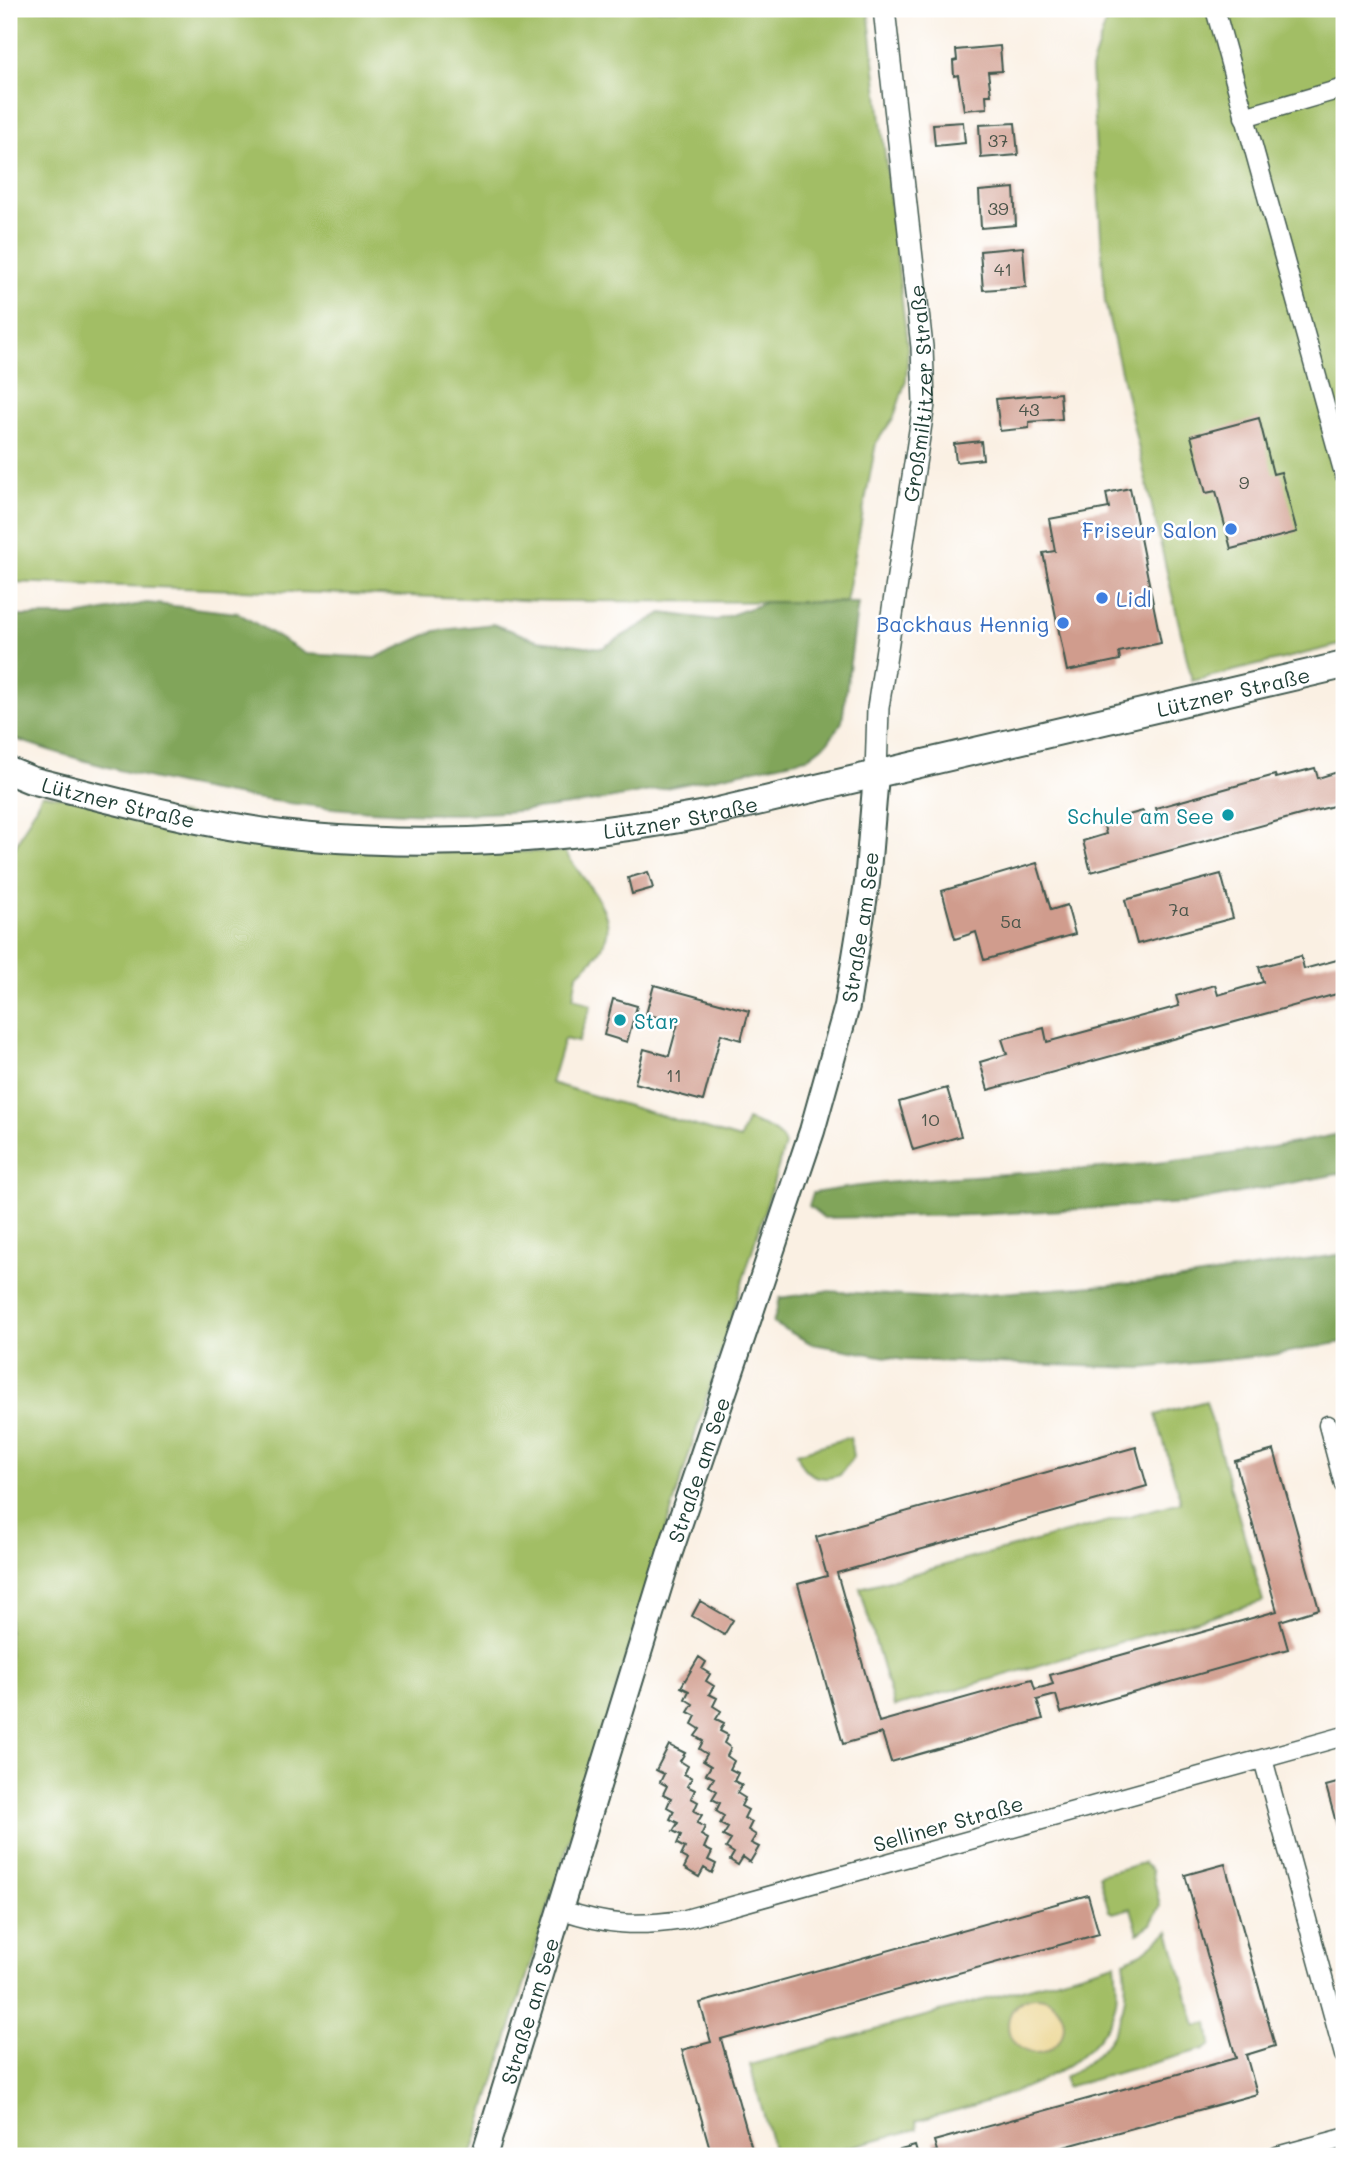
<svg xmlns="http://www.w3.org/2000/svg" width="1353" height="2165" viewBox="0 0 1353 2165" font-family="Mali,sans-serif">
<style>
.green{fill:#a2be65;stroke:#607e4c;stroke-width:2}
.forest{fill:#81a55a;stroke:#507147;stroke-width:2}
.sand{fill:#eeda9e;stroke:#868c69;stroke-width:2}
.building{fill:#d09c8d}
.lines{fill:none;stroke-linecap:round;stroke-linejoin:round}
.minor-casing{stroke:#40584e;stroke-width:21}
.tertiary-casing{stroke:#40584e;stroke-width:24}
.secondary-casing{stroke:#40584e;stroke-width:28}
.primary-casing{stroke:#40584e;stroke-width:30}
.minor{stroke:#fff;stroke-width:18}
.tertiary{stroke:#fff;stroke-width:21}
.secondary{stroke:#fff;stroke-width:24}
.primary{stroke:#fff;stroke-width:26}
.shop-dot{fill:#3f7fe0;stroke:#fff;stroke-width:2.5}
.culture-dot{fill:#0f9aa8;stroke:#fff;stroke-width:2.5}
.labels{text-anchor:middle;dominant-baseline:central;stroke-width:5;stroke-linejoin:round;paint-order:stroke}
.number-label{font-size:18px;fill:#4b554a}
.street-label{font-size:21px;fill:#1f3d34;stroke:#fff}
.shop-label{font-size:21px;fill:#366cbe;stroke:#fff;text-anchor:end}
.culture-label{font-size:21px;fill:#0d838f;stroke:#fff;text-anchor:end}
</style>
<rect width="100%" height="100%" fill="#fff"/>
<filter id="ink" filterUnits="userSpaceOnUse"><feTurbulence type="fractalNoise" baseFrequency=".0143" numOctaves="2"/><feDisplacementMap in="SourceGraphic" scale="14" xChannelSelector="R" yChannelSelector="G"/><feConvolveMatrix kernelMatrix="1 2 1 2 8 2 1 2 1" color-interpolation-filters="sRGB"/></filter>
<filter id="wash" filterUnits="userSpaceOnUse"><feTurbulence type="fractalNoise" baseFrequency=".00686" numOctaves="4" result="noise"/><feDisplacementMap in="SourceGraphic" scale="28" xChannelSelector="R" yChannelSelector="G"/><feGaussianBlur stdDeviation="1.57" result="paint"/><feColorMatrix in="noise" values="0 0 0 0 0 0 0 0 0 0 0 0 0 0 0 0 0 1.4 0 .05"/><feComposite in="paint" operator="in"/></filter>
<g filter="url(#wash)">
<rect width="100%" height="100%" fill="#faf0e3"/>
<path class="green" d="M 9,9 L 868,9 L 908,352 L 906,380 L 894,417 L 876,443 L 846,602 L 549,601 L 9,582 Z
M 1110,9 L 1344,9 L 1344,644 L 1192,681 L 1105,302 L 1091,69 Z
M 42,794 L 436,851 L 565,852 C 597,900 636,929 577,974 L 573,997 L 591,1006 L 578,1042 L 564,1039 L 551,1083 L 740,1139 L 747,1120 C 761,1126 780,1129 785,1145 L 471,2156 L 9,2156 L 9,859 Z
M 1206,1401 L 1263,1601 L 894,1707 L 860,1588 L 1181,1502 L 1156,1415 Z
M 850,1437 L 853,1457 L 840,1475 C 819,1483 804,1475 797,1453 Z
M 1143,1863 L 1152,1870 L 1160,1906 L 1151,1924 L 1138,1933 L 1131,1908 L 1113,1913 L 1109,1911 L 1099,1875 Z
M 1169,1931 L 1196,2026 L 1208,2023 L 1211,2044 L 1204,2049 L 1066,2087 L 1064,2077 C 1112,2053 1132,2013 1124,1961 L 1142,1953 Z
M 1115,1963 C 1116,1976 1118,1989 1116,2001 C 1104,2077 976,2105 916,2121 L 917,2129 L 815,2156 L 775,2156 L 750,2065 Z"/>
<path class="forest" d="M 767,602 L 858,603 L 842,722 L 828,742 L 807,758 C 692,782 573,813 456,814 C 301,814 155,787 9,737 L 9,616 L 76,616 L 147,603 L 238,613 L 306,654 L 375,658 L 435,631 L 493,624 L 537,640 L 602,648 L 662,613 L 717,620 Z
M 1344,1133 L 1344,1173 L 1187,1203 L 974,1215 L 824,1218 L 809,1206 L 813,1193 C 912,1176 1012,1175 1112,1167 C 1189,1161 1268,1150 1344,1133 Z
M 1344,1254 L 1344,1342 L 1272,1355 L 1142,1368 L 904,1360 L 812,1344 L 773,1323 L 780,1298 L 826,1291 L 935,1298 L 1175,1280 Z"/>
<path class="sand" d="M1008 2025a28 28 0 1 1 56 0a28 28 0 1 1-56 0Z"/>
<g id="blocks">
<path class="building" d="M 1000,46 L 1002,71 L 988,72 L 991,95 L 986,95 L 987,108 L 964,110 L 958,75 L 954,76 L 953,61 L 957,60 L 956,50 Z
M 963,122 L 965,143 L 935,146 L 933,124 Z
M 1015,123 L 1018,155 L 981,158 L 979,125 Z
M 1014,188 L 1016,225 L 981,228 L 979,191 Z
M 1023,247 L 1026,287 L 983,290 L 980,251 Z
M 1060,393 L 1062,419 L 1029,422 L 1029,428 L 1000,431 L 996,399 Z
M 1259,418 L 1273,474 L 1281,472 L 1297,532 L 1231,549 L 1216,491 L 1206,493 L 1191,436 Z
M 981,441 L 983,459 L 956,462 L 954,444 Z
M 1130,488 L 1161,643 L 1119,652 L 1120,660 L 1067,671 L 1043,553 L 1055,551 L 1049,519 L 1109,508 L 1106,493 Z
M 1315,768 L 1318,778 L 1344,770 L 1344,803 L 1091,872 L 1083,841 L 1106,834 L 1103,822 L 1143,811 L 1147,823 L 1160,820 L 1156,808 L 1275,775 L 1276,778 Z
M 1037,863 L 1051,910 L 1067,905 L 1075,934 L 984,960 L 976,932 L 955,939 L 942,891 Z
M 648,872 L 653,888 L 632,894 L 628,878 Z
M 1221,874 L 1233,918 L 1137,944 L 1125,900 Z
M 1301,956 L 1304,969 L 1344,958 L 1344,992 L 988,1090 L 980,1062 L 1007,1054 L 1002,1039 L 1044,1028 L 1047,1042 L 1179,1006 L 1176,996 L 1215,985 L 1218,995 L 1263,982 L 1259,967 Z
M 654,985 L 749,1011 L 741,1040 L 721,1034 L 703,1101 L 635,1083 L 644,1049 L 669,1056 L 678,1023 L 646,1014 Z
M 613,999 L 637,1006 L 627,1042 L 604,1035 Z
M 947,1088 L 961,1136 L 913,1150 L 899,1102 Z
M 1136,1447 L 1147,1486 L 837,1573 L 879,1722 L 1032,1679 L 1035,1689 L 1047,1686 L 1053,1684 L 1050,1675 L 1277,1611 L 1235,1461 L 1274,1450 L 1319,1609 L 1280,1621 L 1288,1649 L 1061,1713 L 1056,1695 L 1037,1700 L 1043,1719 L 891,1762 L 882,1733 L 843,1744 L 798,1584 L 827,1576 L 816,1537 Z
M 700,1601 L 733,1620 L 724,1635 L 692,1616 Z
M 699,1657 L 706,1662 L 702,1669 L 710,1674 L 706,1681 L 714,1686 L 709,1694 L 717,1698 L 713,1706 L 721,1711 L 716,1719 L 724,1723 L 720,1731 L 728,1735 L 724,1743 L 731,1748 L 727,1756 L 734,1761 L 730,1769 L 738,1773 L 734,1781 L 742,1785 L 737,1793 L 745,1798 L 741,1806 L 748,1810 L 744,1818 L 752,1822 L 748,1830 L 756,1835 L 751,1843 L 759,1847 L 750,1862 L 743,1857 L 738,1865 L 730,1860 L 734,1853 L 726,1848 L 731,1840 L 723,1836 L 728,1828 L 720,1824 L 724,1816 L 716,1811 L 720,1803 L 712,1799 L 717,1791 L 709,1786 L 714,1778 L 706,1774 L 711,1766 L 703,1761 L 707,1754 L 699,1749 L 703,1741 L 695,1736 L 700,1729 L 692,1724 L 696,1716 L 688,1712 L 693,1704 L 685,1699 L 689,1691 L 681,1687 Z
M 669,1745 L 685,1753 L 680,1761 L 688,1766 L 684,1774 L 692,1778 L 687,1786 L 695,1790 L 691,1798 L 698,1802 L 694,1811 L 702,1815 L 697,1823 L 705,1827 L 701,1835 L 708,1839 L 704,1848 L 712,1852 L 708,1860 L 716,1864 L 712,1873 L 704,1868 L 699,1877 L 684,1868 L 688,1860 L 681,1856 L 685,1848 L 677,1844 L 681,1835 L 673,1831 L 678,1823 L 670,1819 L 674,1811 L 667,1807 L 671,1798 L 663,1794 L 667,1786 L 660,1782 L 664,1774 L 656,1770 Z
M 1344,1781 L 1344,1848 L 1343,1848 L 1326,1786 Z
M 1225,1864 L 1275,2046 L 1246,2055 L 1257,2094 L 1031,2156 L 919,2156 L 937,2151 L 934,2141 L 1236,2058 L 1185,1875 Z
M 1088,1895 L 1099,1934 L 721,2039 L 754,2156 L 712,2156 L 682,2050 L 711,2042 L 700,2003 Z
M 915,2146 L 918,2156 L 882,2156 L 882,2155 Z"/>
</g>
</g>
<g filter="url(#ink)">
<use href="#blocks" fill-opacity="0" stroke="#40584e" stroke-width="2"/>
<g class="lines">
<defs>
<path id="minor" d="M 1215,9 L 1344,474
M 1244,117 L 1344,88
M 1328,1425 L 1344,1485
M 1263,1759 L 1344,2055
M 562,1910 C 607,1925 635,1927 682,1920 L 1344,1736
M 1277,2156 L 1344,2138"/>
<g id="tertiary">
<path id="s1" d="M 876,775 L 878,708 L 924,404 L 922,347 L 884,9"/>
</g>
<g id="secondary">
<path id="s2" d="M 484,2156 L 669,1555 L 812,1131 L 847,1006 L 867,883 L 876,775"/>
</g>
<g id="primary">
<path id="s3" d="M 9,771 L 31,780 C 123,803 216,829 311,837 C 440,848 574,839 701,815 L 1344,665"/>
</g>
</defs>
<use href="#minor" class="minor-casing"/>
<use href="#tertiary" class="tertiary-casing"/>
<use href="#secondary" class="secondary-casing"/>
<use href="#primary" class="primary-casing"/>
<use href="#minor" class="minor"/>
<use href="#tertiary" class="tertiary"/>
<use href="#secondary" class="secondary"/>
<use href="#primary" class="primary"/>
</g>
</g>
<g class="shop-dot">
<circle cx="1231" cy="529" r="7"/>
<circle cx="1102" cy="598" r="7"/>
<circle cx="1063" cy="623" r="7"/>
</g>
<g class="culture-dot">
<circle cx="1228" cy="815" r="7"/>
<circle cx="620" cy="1020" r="7"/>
</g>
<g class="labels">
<g class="number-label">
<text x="998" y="140">37</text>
<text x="998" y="208">39</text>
<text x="1003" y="269">41</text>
<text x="1029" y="409">43</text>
<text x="1244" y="482">9</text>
<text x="1179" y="909">7a</text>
<text x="1011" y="921">5a</text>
<text x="674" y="1075">11</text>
<text x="930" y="1119">10</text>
</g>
<g class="street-label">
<text stroke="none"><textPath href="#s1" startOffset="385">Großmiltitzer Straße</textPath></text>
<text stroke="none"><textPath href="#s3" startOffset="1248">Lützner Straße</textPath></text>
<text stroke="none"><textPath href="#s3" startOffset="114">Lützner Straße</textPath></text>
<text stroke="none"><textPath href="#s3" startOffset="681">Lützner Straße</textPath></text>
<text stroke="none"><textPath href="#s2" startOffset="1286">Straße am See</textPath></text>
<text stroke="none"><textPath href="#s2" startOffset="719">Straße am See</textPath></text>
<text transform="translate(948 1823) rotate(-16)">Selliner Straße</text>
<text stroke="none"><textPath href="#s2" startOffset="152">Straße am See</textPath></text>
</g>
<g class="shop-label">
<text x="1217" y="529">Friseur Salon</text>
<text x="1116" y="598" text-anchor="start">Lidl</text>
<text x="1049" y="623">Backhaus Hennig</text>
</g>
<g class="culture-label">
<text x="1214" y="815">Schule am See</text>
<text x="634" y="1020" text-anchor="start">Star</text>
</g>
</g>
<rect width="1353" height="2165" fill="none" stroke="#fff" stroke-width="35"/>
</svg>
